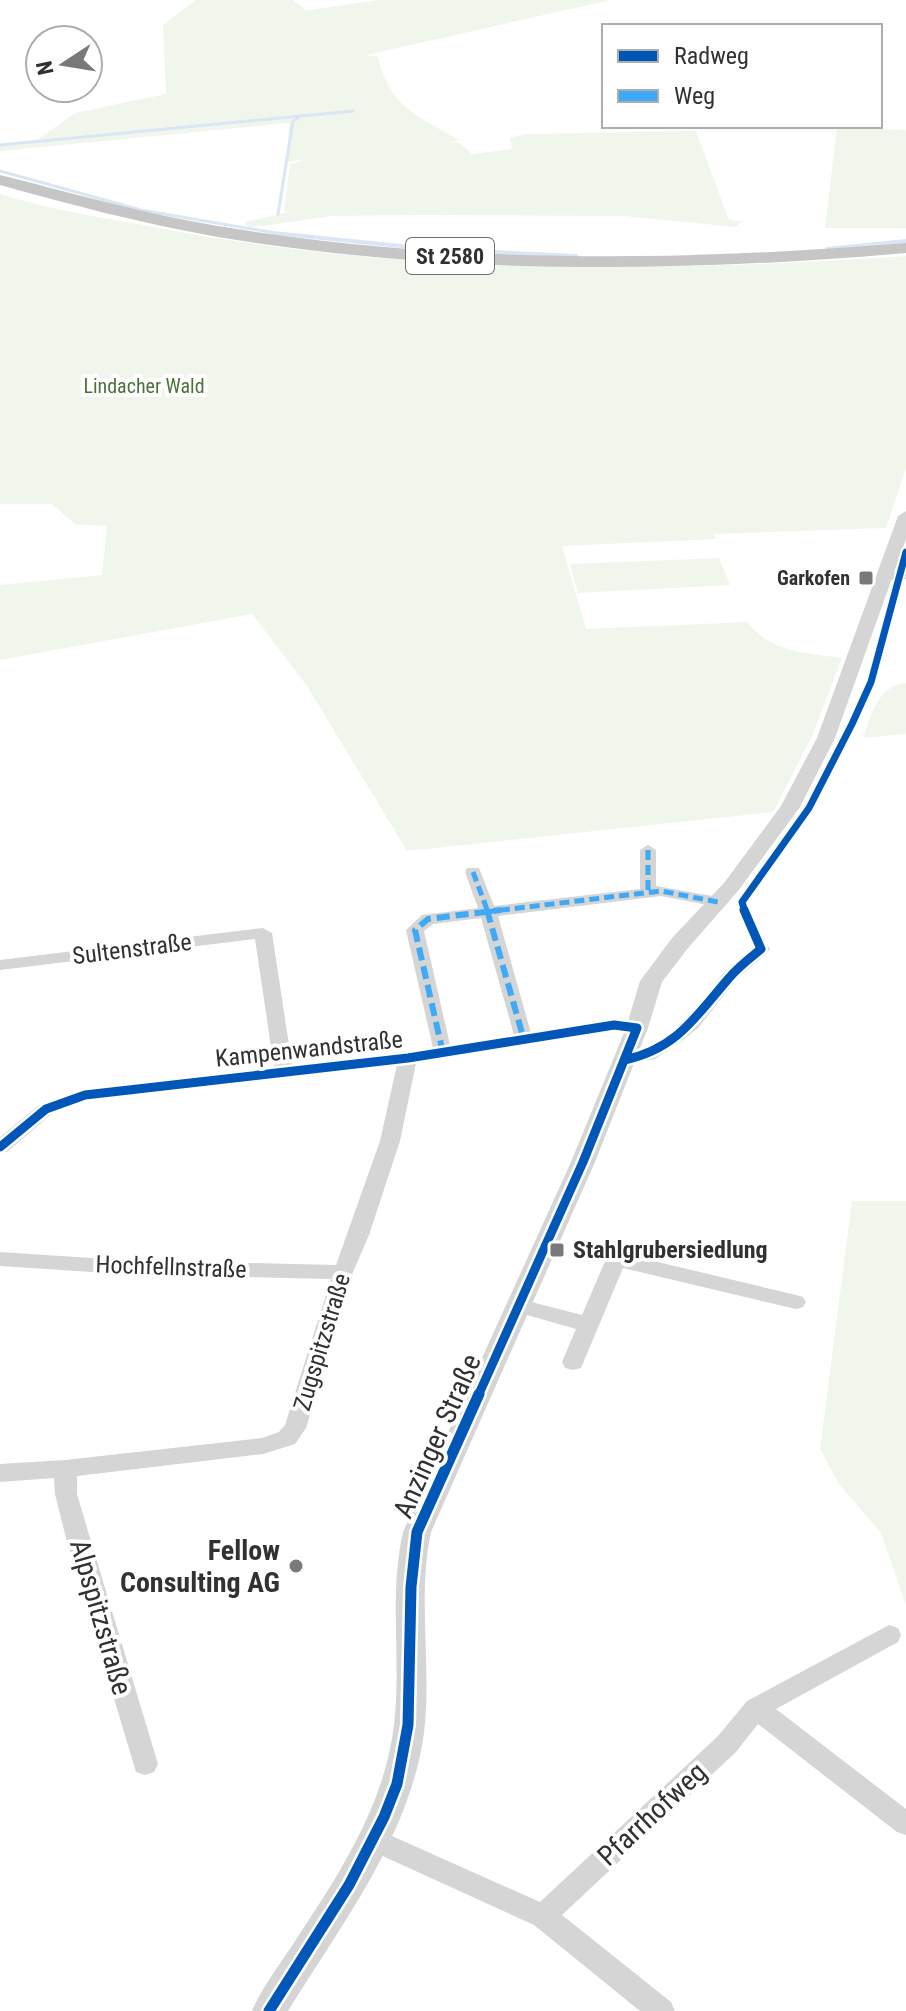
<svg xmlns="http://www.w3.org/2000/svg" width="906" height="2011" viewBox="0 0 906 2011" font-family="'Roboto Condensed',sans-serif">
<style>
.green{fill:#f1f6ed}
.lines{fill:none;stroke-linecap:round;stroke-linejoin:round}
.stream-far1{stroke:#dbe6f4;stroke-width:3}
.stream{stroke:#dbe6f4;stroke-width:4}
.minor{fill:#d5d5d5;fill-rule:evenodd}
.tertiary{fill:#d5d5d5;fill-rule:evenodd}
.trunk{fill:#c6c6c6;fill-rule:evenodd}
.quiet-far1{stroke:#3fa9f5;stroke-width:5;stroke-dasharray:10 5;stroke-linecap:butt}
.quiet{stroke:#3fa9f5;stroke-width:6;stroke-dasharray:13 6;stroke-linecap:butt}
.cycleway-far2-casing{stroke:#fff;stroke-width:11}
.cycleway-far1-casing{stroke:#fff;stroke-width:14}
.cycleway-casing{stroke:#fff;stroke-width:16}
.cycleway-far2{stroke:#0057b8;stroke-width:7}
.cycleway-far1{stroke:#0057b8;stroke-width:9}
.cycleway{stroke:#0057b8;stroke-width:11}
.poi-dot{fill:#797979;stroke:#fff;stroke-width:3}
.labels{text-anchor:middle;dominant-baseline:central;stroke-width:8;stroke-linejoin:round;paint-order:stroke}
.far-park-label{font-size:20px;fill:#4d713b;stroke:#fff}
.far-poi-label{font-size:20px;font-weight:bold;fill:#313131;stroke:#fff;text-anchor:end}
.shield{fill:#fff;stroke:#6f6f6f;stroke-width:2}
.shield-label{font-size:22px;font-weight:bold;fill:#313131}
.street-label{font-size:24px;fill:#313131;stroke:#fff}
.poi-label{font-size:24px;font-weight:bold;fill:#313131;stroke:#fff;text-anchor:start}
.near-street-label{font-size:28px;fill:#313131;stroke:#fff}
.near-poi-label{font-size:28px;font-weight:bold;fill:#313131;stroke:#fff;text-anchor:end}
</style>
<rect width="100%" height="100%" fill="#fff"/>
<path class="green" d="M 196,0 L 293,0 L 305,9 L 303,11 L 378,0 L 611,0 L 366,55 L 378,57 C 389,107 418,116 459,140 L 447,143 L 458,142 L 472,154 L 512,149 L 510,138 L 525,134 L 696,131 L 729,220 L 742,221 L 736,227 L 623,216 L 423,215 L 332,216 L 248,228 L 245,222 L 289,212 L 284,211 L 290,164 L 306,159 L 287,162 L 289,123 L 0,151 L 0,145 L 34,142 L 75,113 L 166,94 L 163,25 Z
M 837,127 L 906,130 L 906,228 L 825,228 Z
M 0,194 C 50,210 101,217 153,227 C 402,275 654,273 906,256 L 906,468 L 886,528 L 714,534 L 716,539 L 562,546 L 586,629 L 747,622 C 772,653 805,653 842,658 L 813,734 L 773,812 L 407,851 L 307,686 L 252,614 L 0,660 L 0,585 L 102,575 L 107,526 L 75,524 L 52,504 L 0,504 Z
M 719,558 L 730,585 L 578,593 L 570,564 Z
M 906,683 L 906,734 L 863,738 C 872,714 877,686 906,683 Z
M 852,1201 L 906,1201 L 906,1605 L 881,1533 L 839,1484 L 820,1449 Z"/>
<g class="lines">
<path class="stream-far1" d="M 0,145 L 353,111
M 0,171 L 141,210 L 287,235
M 278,214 L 293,121 L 298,118"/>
<path class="stream" d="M 273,233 L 430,249 L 576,256
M 827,249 L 906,241"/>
<path class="minor" d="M 906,571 L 906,579 L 886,580 L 879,576 L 886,572 Z
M 648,845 L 656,850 L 656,886 L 718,897 L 726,902 L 718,907 L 661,896 L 498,916 L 531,1033 L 614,1019 L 643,1024 L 646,1028 L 637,1034 L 614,1031 L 416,1063 L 400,1141 L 369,1235 L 353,1272 L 306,1428 L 295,1444 L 263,1454 L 77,1476 L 77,1494 L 90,1538 L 158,1764 L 154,1772 L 145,1775 L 136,1772 L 66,1538 L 55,1494 L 54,1478 L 0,1482 L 0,1464 L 65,1460 L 262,1438 L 279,1432 L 285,1425 L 331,1279 L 122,1274 L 0,1266 L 0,1252 L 122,1260 L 336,1265 L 380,1141 L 397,1065 L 88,1101 L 53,1113 L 7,1152 L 0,1153 L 0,1137 L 39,1105 L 85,1089 L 274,1067 L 255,939 L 0,970 L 0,960 L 263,928 L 272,933 L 292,1065 L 433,1048 L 406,930 L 422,915 L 478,908 L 465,872 L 467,868 L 479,868 L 494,906 L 640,889 L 640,850 ZM 481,918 L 514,1035 L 450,1045 L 424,931 L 433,924 Z
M 761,944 L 767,945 L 770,949 L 767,953 L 737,979 L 698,1028 L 682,1041 L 655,1059 L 624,1066 L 617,1064 L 615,1060 L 617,1056 L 642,1050 L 670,1033 L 686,1020 L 725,971 L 755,945 Z
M 616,1252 L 796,1295 L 803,1297 L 806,1302 L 803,1307 L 796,1309 L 623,1268 L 581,1368 L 573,1370 L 565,1368 L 562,1362 L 576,1329 L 513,1311 L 510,1306 L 513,1301 L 520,1299 L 582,1315 L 606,1259 L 609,1254 Z
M 889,1625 L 898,1628 L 901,1635 L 898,1642 L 776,1709 L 906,1809 L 906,1835 L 897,1832 L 758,1724 L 736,1752 L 562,1915 L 671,2002 L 675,2011 L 640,2011 L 534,1925 L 365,1848 L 361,1840 L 365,1832 L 374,1828 L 540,1902 L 718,1736 L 747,1701 Z"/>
<path class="tertiary" d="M 906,511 L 906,539 L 835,738 L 800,807 L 738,891 L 688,948 L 662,982 L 648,1028 L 595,1162 L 431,1532 C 417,1598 432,1666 424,1733 C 410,1836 341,1925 288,2011 L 252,2011 C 263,1985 282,1962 297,1938 C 334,1882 372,1824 388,1758 C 407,1684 386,1606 403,1532 L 571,1162 L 626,1028 L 640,981 L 672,938 L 724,883 L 781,806 L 817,738 L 898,516 Z"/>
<path class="trunk" d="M 0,175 C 73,193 144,214 218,226 C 446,264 676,262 906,243 L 906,253 C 676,273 446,275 218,237 C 144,224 72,205 0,185 Z"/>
<path class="quiet-far1" d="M 648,850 L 648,893
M 473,872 L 488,912
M 485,912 L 661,891 L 718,902"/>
<path class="quiet" d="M 487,910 L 524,1040
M 443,1053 L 415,930 L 428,919 L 501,910"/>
<defs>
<path id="cycleway-far2" d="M 745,912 L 742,902 L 809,808 L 852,724 L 871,682 L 906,552"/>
<path id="cycleway-far1" d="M 624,1060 C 677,1049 696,1016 729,978 C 738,967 750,958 761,949 L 744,910
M 0,1147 L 46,1109 L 85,1095 L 408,1058 L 614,1025 L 637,1028 L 583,1162 L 478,1396"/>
<path id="cycleway" d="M 269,2011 L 349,1885 L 384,1817 L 397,1784 L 408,1725 L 411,1587 L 417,1532 L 479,1394"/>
</defs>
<use href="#cycleway-far2" class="cycleway-far2-casing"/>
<use href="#cycleway-far1" class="cycleway-far1-casing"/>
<use href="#cycleway" class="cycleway-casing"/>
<use href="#cycleway-far2" class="cycleway-far2"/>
<use href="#cycleway-far1" class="cycleway-far1"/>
<use href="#cycleway" class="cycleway"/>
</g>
<g class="poi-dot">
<rect x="858" y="570" width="16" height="16" rx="4"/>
<rect x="549" y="1242" width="16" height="16" rx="4"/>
<circle cx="296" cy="1566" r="8"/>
</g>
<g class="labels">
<g class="far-park-label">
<text x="144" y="386">Lindacher Wald</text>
</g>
<g class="far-poi-label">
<text x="850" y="578">Garkofen</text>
</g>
<rect class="shield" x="406" y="238" width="88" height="36" rx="6"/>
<g class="shield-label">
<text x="450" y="256">St 2580</text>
</g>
<g class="street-label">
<text transform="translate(132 949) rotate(-7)">Sultenstraße</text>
<text transform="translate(309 1049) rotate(-6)">Kampenwandstraße</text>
<text transform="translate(171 1267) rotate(2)">Hochfellnstraße</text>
<text transform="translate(322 1342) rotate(-73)">Zugspitzstraße</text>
</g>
<g class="poi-label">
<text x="573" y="1250">Stahlgrubersiedlung</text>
</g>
<g class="near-street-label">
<text transform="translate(437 1436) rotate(-66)">Anzinger Straße</text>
<text transform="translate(101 1617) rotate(74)">Alpspitzstraße</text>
<text transform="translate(652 1814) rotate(-43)">Pfarrhofweg</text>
</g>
<g class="near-poi-label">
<text x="280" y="1550">Fellow<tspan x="280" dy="32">Consulting AG</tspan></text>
</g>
</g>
<rect x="602" y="24" width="280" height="104" fill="#ffffff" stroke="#adadad" stroke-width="2"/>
<rect x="618" y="50" width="40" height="12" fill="#0057b8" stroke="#adadad" stroke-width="2"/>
<text x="674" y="64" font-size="24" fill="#313131">Radweg</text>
<rect x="618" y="90" width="40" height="12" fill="#3fa9f5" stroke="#adadad" stroke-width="2"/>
<text x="674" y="104" font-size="24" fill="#313131">Weg</text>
<g transform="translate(64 64) rotate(258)"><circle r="38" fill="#ffffff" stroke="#adadad" stroke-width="2"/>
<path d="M0-6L14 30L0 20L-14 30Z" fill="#797979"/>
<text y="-12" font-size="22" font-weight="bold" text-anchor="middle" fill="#313131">N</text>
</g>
</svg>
